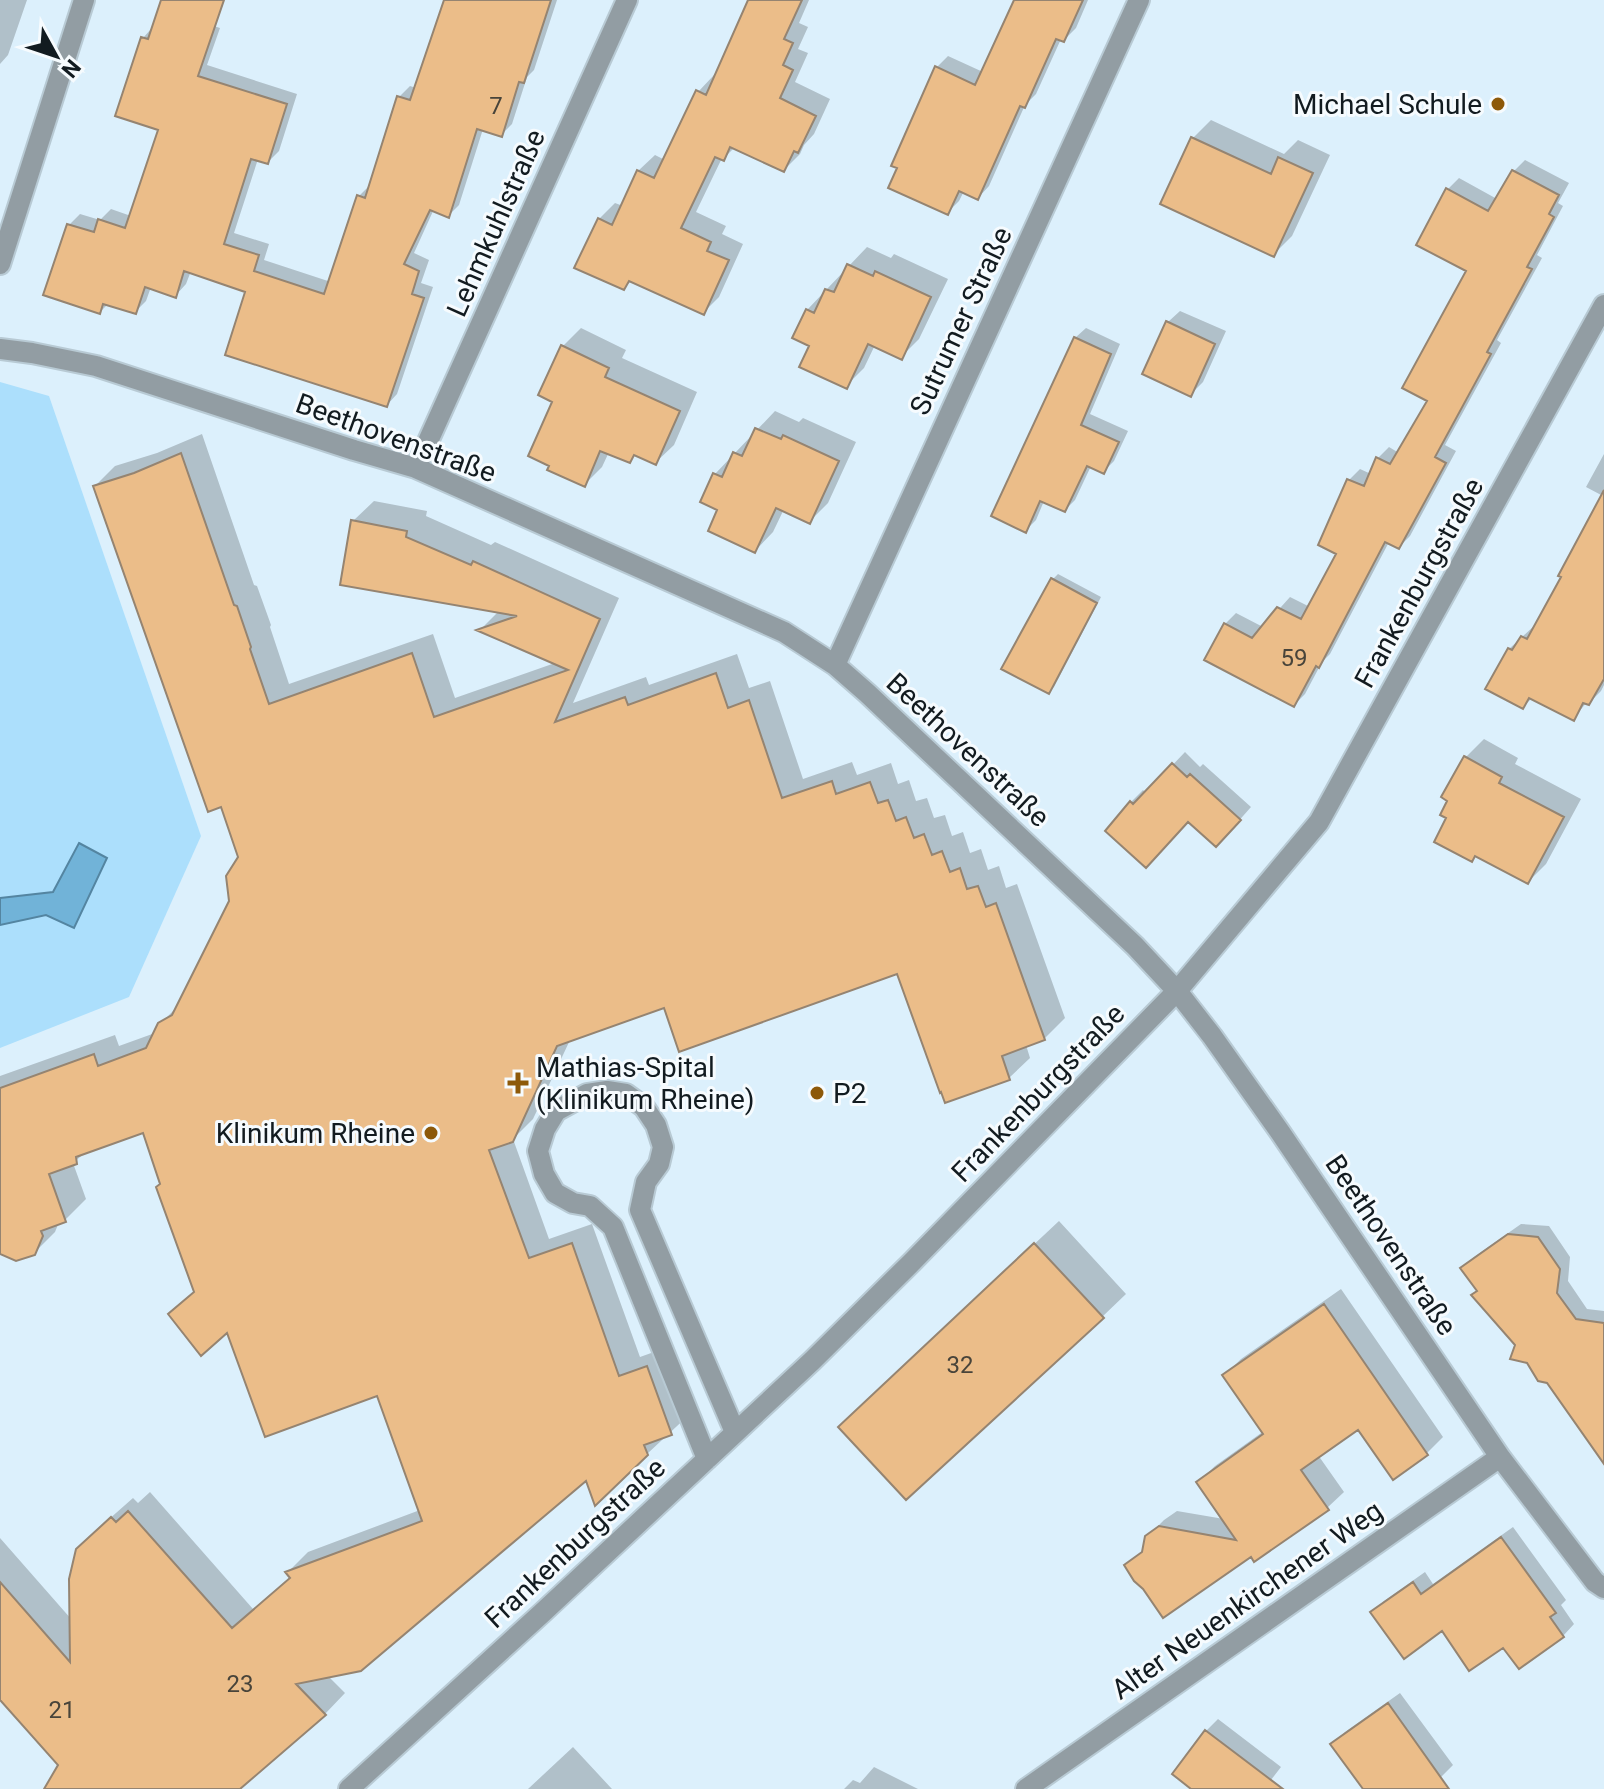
<svg xmlns="http://www.w3.org/2000/svg" width="1604" height="1789" viewBox="0 0 1604 1789" font-family="Roboto,sans-serif">
<style>
.green{fill:#acdffc}
.water{fill:#71b3d8;stroke:#5485a1;stroke-width:2}
.shadow{fill:#0003}
.building{fill:#ebbd89;stroke:#958471;stroke-width:2}
.lines{fill:none;stroke-linecap:round;stroke-linejoin:round}
.minor-casing{stroke:#b8cad4;stroke-width:24}
.minor{stroke:#929da3;stroke-width:20}
.poi-dot{fill:#8d5909;stroke:#f6fbfe;stroke-width:3}
.labels{text-anchor:middle;dominant-baseline:central;stroke-width:6;stroke-linejoin:round;paint-order:stroke}
.number-label{font-size:24px;fill:#48443a}
.poi-label{font-size:28px;fill:#121b20;stroke:#f6fbfe;text-anchor:end}
.street-label{font-size:28px;fill:#121b20;stroke:#f6fbfe}
</style>
<rect width="100%" height="100%" fill="#dcf0fc"/>
<path class="green" d="M 0,382 L 49,396 L 201,836 L 129,997 L 0,1048 Z"/>
<path class="water" d="M 79,843 L 107,858 L 74,928 L 46,915 L 0,925 L 0,898 L 53,892 Z"/>
<path class="shadow" d="M 0,0 L 27,0 L 8,55 L 0,64 Z
M 446,0 L 557,0 L 534,70 L 527,77 L 512,124 L 501,135 L 483,129 L 459,205 L 448,216 L 434,209 L 414,253 L 429,260 L 421,283 L 433,287 L 397,394 L 387,405 L 247,290 L 191,271 L 186,284 L 176,295 L 151,287 L 146,301 L 135,312 L 108,304 L 100,312 L 69,225 L 80,214 L 100,220 L 111,209 L 131,216 L 160,129 L 143,38 L 167,11 L 220,28 L 207,65 L 297,94 L 279,151 L 268,162 L 258,159 L 234,233 L 269,244 L 264,260 L 331,282 L 359,196 L 370,185 L 399,97 L 410,86 L 416,88 Z
M 750,0 L 809,0 L 799,23 L 808,27 L 798,49 L 808,53 L 795,82 L 830,99 L 814,134 L 804,145 L 800,154 L 784,170 L 735,147 L 723,159 L 722,158 L 696,212 L 726,226 L 722,234 L 743,244 L 719,297 L 703,313 L 632,280 L 624,288 L 599,219 L 615,203 L 623,206 L 638,171 L 655,155 L 665,160 L 698,92 L 714,75 L 716,76 Z
M 1016,0 L 1088,0 L 1076,28 L 1064,40 L 1061,39 L 1036,94 L 1025,105 L 989,186 L 978,198 L 964,191 L 959,201 L 947,213 L 937,67 L 948,56 L 983,72 Z
M 1211,120 L 1284,154 L 1298,140 L 1330,155 L 1292,236 L 1274,254 L 1193,138 Z
M 1525,160 L 1569,183 L 1558,203 L 1563,206 L 1537,255 L 1542,258 L 1497,340 L 1501,343 L 1445,445 L 1456,451 L 1410,536 L 1399,547 L 1389,542 L 1330,654 L 1322,662 L 1305,694 L 1294,705 L 1225,624 L 1236,613 L 1263,627 L 1290,597 L 1310,607 L 1339,554 L 1349,480 L 1360,469 L 1371,474 L 1378,458 L 1389,447 L 1399,453 L 1429,400 L 1468,271 L 1448,189 L 1459,178 L 1497,199 L 1514,171 Z
M 867,247 L 891,258 L 894,254 L 948,279 L 919,339 L 901,357 L 875,345 L 864,368 L 846,386 L 811,345 L 807,310 Z
M 1180,311 L 1226,331 L 1203,382 L 1191,394 L 1168,322 Z
M 581,328 L 626,350 L 622,358 L 697,392 L 674,445 L 655,463 L 636,454 L 629,461 L 609,452 L 602,467 L 584,485 L 555,401 L 563,346 Z
M 1086,328 L 1120,344 L 1090,414 L 1128,431 L 1114,461 L 1104,471 L 1091,466 L 1075,500 L 1065,510 L 1044,501 L 1036,520 L 1026,530 L 1075,338 Z
M 775,411 L 799,422 L 803,418 L 856,442 L 828,503 L 810,521 L 784,509 L 773,532 L 755,551 L 720,509 L 715,474 Z
M 202,434 L 254,585 L 257,586 L 271,625 L 270,627 L 289,684 L 433,634 L 455,698 L 555,663 L 480,630 L 499,611 L 353,521 L 374,501 L 427,511 L 426,516 L 491,545 L 495,542 L 619,598 L 573,703 L 646,677 L 649,685 L 737,654 L 749,688 L 770,681 L 803,779 L 852,762 L 857,775 L 891,763 L 898,784 L 909,780 L 916,801 L 927,798 L 934,818 L 945,815 L 952,836 L 963,832 L 970,853 L 981,849 L 988,870 L 999,866 L 1006,888 L 1017,884 L 1065,1018 L 1044,1039 L 1026,1045 L 1030,1058 L 1009,1078 L 898,971 L 665,1006 L 570,1040 L 533,1119 L 513,1139 L 549,1239 L 592,1224 L 640,1357 L 668,1347 L 691,1413 L 647,1454 L 587,1478 L 328,1676 L 345,1693 L 325,1714 L 236,1789 L 46,1789 L 60,1764 L 0,1697 L 0,1538 L 72,1620 L 99,1528 L 133,1498 L 138,1503 L 150,1492 L 253,1609 L 292,1576 L 288,1572 L 308,1552 L 420,1510 L 378,1394 L 228,1330 L 171,1315 L 195,1291 L 144,1131 L 87,1151 L 73,1163 L 86,1199 L 65,1220 L 59,1222 L 55,1232 L 34,1253 L 0,1252 L 0,1076 L 115,1035 L 119,1046 L 155,1033 L 160,1024 L 180,1004 L 231,901 L 240,857 L 223,805 L 95,486 L 115,466 L 157,453 Z
M 1604,454 L 1604,685 L 1601,691 L 1589,703 L 1587,702 L 1573,719 L 1533,697 L 1523,707 L 1509,649 L 1534,626 L 1536,627 L 1603,496 L 1586,487 Z
M 1058,574 L 1101,597 L 1054,687 L 1048,692 L 1053,579 Z
M 1484,739 L 1518,758 L 1515,764 L 1581,799 L 1546,864 L 1528,882 L 1476,855 L 1472,859 L 1466,757 Z
M 1185,752 L 1200,767 L 1203,764 L 1251,807 L 1228,833 L 1188,819 L 1107,831 L 1131,802 L 1143,790 L 1146,793 Z
M 1059,1221 L 1126,1294 L 1102,1317 L 864,1403 Z
M 1521,1224 L 1549,1226 L 1570,1257 L 1568,1281 L 1587,1309 L 1604,1311 L 1604,1424 L 1548,1381 L 1517,1345 L 1463,1268 L 1474,1257 Z
M 1341,1289 L 1443,1437 L 1427,1453 L 1393,1477 L 1359,1427 L 1318,1455 L 1344,1492 L 1327,1508 L 1251,1554 L 1127,1565 L 1145,1548 L 1147,1537 L 1164,1520 L 1177,1511 L 1224,1519 L 1199,1482 L 1215,1466 L 1264,1431 L 1225,1375 L 1241,1359 Z
M 1513,1527 L 1566,1600 L 1561,1605 L 1574,1624 L 1563,1636 L 1504,1645 L 1373,1612 L 1384,1601 L 1425,1572 L 1433,1584 Z
M 1400,1693 L 1453,1765 L 1441,1777 L 1424,1789 L 1365,1789 L 1333,1744 L 1345,1732 Z
M 1218,1719 L 1281,1767 L 1264,1789 L 1194,1789 L 1206,1731 Z
M 573,1747 L 612,1789 L 528,1789 Z
M 874,1767 L 918,1789 L 844,1789 L 853,1780 L 860,1783 Z"/>
<path class="building" d="M 161,0 L 224,0 L 198,76 L 287,104 L 268,164 L 251,159 L 224,244 L 259,255 L 254,271 L 324,294 L 357,195 L 365,198 L 397,96 L 410,100 L 444,0 L 551,0 L 524,83 L 519,82 L 502,137 L 477,129 L 449,218 L 430,210 L 404,264 L 419,271 L 412,294 L 424,298 L 387,407 L 225,355 L 245,292 L 184,271 L 176,298 L 145,287 L 136,314 L 103,304 L 100,314 L 43,295 L 67,224 L 94,232 L 98,219 L 125,228 L 158,130 L 115,116 L 141,37 L 148,39 Z
M 748,0 L 802,0 L 784,39 L 793,43 L 783,65 L 793,70 L 780,98 L 816,116 L 798,153 L 794,151 L 784,172 L 730,147 L 724,161 L 715,157 L 681,228 L 711,242 L 707,251 L 729,260 L 704,315 L 629,281 L 624,290 L 574,268 L 598,218 L 612,225 L 637,170 L 654,178 L 696,90 L 706,95 Z
M 1014,0 L 1083,0 L 1064,42 L 1056,39 L 1025,108 L 1020,106 L 978,200 L 959,191 L 948,215 L 888,188 L 897,168 L 891,166 L 935,66 L 975,85 Z
M 1191,137 L 1271,174 L 1278,157 L 1313,173 L 1274,257 L 1160,204 Z
M 1512,170 L 1559,195 L 1549,214 L 1554,217 L 1527,267 L 1532,269 L 1487,352 L 1491,354 L 1435,457 L 1446,463 L 1399,549 L 1385,542 L 1319,668 L 1316,666 L 1294,707 L 1204,660 L 1224,623 L 1252,638 L 1277,607 L 1301,619 L 1336,554 L 1318,545 L 1347,479 L 1364,486 L 1376,457 L 1390,464 L 1427,401 L 1402,388 L 1466,271 L 1416,245 L 1446,188 L 1488,211 Z
M 847,264 L 873,276 L 875,271 L 931,297 L 902,360 L 868,344 L 847,389 L 799,367 L 809,346 L 792,338 L 806,309 L 814,313 L 825,289 L 834,292 Z
M 1166,321 L 1215,344 L 1191,397 L 1142,374 Z
M 1074,337 L 1111,354 L 1081,425 L 1119,442 L 1104,474 L 1087,466 L 1065,512 L 1040,501 L 1026,533 L 991,516 Z
M 561,345 L 609,368 L 605,377 L 680,411 L 656,465 L 634,455 L 630,463 L 600,451 L 585,487 L 547,470 L 549,466 L 528,456 L 552,402 L 538,395 Z
M 755,428 L 781,439 L 783,435 L 839,461 L 810,524 L 776,508 L 755,553 L 708,531 L 717,510 L 700,502 L 713,473 L 722,477 L 733,452 L 742,456 Z
M 181,453 L 234,605 L 237,606 L 251,647 L 250,649 L 269,704 L 412,653 L 434,717 L 568,670 L 476,630 L 517,616 L 340,585 L 351,520 L 407,531 L 406,537 L 471,565 L 473,561 L 600,619 L 555,722 L 625,697 L 628,705 L 716,673 L 728,708 L 749,700 L 782,798 L 832,781 L 836,794 L 870,782 L 878,803 L 888,800 L 896,821 L 906,817 L 914,838 L 924,834 L 932,855 L 942,851 L 950,872 L 960,868 L 967,889 L 978,886 L 986,907 L 996,903 L 1045,1040 L 1002,1056 L 1010,1080 L 945,1103 L 941,1092 L 940,1093 L 897,974 L 679,1052 L 664,1008 L 557,1046 L 513,1142 L 489,1150 L 529,1258 L 572,1243 L 619,1376 L 647,1366 L 672,1435 L 644,1445 L 648,1455 L 595,1506 L 586,1481 L 361,1671 L 296,1684 L 326,1715 L 240,1789 L 44,1789 L 58,1765 L 0,1700 L 0,1582 L 70,1662 L 69,1579 L 76,1549 L 111,1517 L 116,1522 L 128,1511 L 232,1628 L 290,1578 L 285,1572 L 422,1521 L 377,1396 L 265,1437 L 227,1333 L 201,1356 L 168,1314 L 194,1292 L 156,1187 L 160,1184 L 143,1133 L 76,1157 L 77,1164 L 49,1174 L 66,1222 L 41,1231 L 43,1236 L 35,1255 L 16,1261 L 0,1254 L 0,1088 L 94,1054 L 98,1066 L 146,1048 L 158,1023 L 172,1015 L 229,901 L 226,876 L 238,857 L 221,807 L 208,812 L 93,486 L 134,473 Z
M 1604,490 L 1604,679 L 1589,705 L 1583,703 L 1574,721 L 1529,698 L 1523,709 L 1485,689 L 1508,648 L 1512,650 L 1521,636 L 1527,639 L 1561,577 L 1558,576 Z
M 1051,578 L 1097,603 L 1049,694 L 1001,669 Z
M 1464,756 L 1502,777 L 1499,783 L 1564,817 L 1528,884 L 1475,856 L 1472,862 L 1434,842 L 1446,818 L 1440,815 L 1447,801 L 1441,797 Z
M 1172,763 L 1187,777 L 1190,774 L 1241,820 L 1216,847 L 1188,822 L 1146,868 L 1105,831 L 1130,801 L 1133,804 Z
M 1508,1234 L 1538,1237 L 1560,1269 L 1557,1293 L 1576,1319 L 1604,1323 L 1604,1464 L 1547,1383 L 1538,1381 L 1527,1363 L 1510,1359 L 1515,1345 L 1471,1295 L 1477,1291 L 1460,1268 Z
M 1034,1243 L 1104,1318 L 906,1500 L 838,1427 Z
M 1324,1304 L 1428,1455 L 1393,1480 L 1358,1430 L 1301,1470 L 1329,1510 L 1254,1562 L 1251,1557 L 1163,1618 L 1143,1589 L 1134,1581 L 1124,1565 L 1142,1552 L 1145,1536 L 1159,1526 L 1236,1540 L 1196,1482 L 1263,1434 L 1222,1375 Z
M 1501,1537 L 1556,1613 L 1550,1617 L 1564,1637 L 1519,1669 L 1503,1648 L 1469,1671 L 1442,1631 L 1404,1659 L 1370,1612 L 1413,1582 L 1421,1594 Z
M 1388,1703 L 1449,1789 L 1363,1789 L 1330,1744 Z
M 1205,1730 L 1283,1789 L 1191,1789 L 1172,1774 Z"/>
<g class="lines">
<defs>
<path id="minor" d="M 0,264 L 84,0
M 0,349 L 32,353 L 96,366 L 354,450 L 416,468 L 784,632 L 835,665 L 867,693 L 1135,946 L 1177,991 L 1212,1036 L 1280,1132 L 1500,1457 L 1595,1582 L 1604,1588
M 416,468 L 627,0
M 835,665 L 1139,0
M 707,1459 L 613,1227 L 590,1206 L 573,1203 L 555,1193 L 544,1174 L 538,1151 L 545,1129 L 556,1111 L 587,1094 L 607,1091 L 626,1094 L 644,1107 L 656,1125 L 663,1147 L 659,1164 L 646,1182 L 640,1210 L 735,1432
M 349,1789 L 541,1614 L 812,1361 L 912,1262 L 1177,991 L 1319,822 L 1604,305
M 1026,1789 L 1500,1457"/>
</defs>
<use href="#minor" class="minor-casing"/>
<use href="#minor" class="minor"/>
</g>
<g class="poi-dot">
<circle cx="1498" cy="104" r="8"/>
<path d="M514 1071h8v8h8v8h-8v8h-8v-8h-8v-8h8z"/>
<circle cx="817" cy="1093" r="8"/>
<circle cx="431" cy="1133" r="8"/>
</g>
<g class="labels">
<g class="number-label">
<text x="496" y="106">7</text>
<text x="1294" y="658">59</text>
<text x="960" y="1365">32</text>
<text x="240" y="1684">23</text>
<text x="62" y="1710">21</text>
</g>
<g class="poi-label">
<text x="1482" y="104">Michael Schule</text>
<text x="536" y="1067" text-anchor="start">Mathias-Spital<tspan x="536" dy="32">(Klinikum Rheine)</tspan></text>
<text x="833" y="1093" text-anchor="start">P2</text>
<text x="415" y="1133">Klinikum Rheine</text>
</g>
<g class="street-label">
<text transform="translate(496 223) rotate(-66)">Lehmkuhlstraße</text>
<text transform="translate(961 321) rotate(-65)">Sutrumer Straße</text>
<text transform="translate(396 438) rotate(20)">Beethovenstraße</text>
<text transform="translate(1419 583) rotate(-61)">Frankenburgstraße</text>
<text transform="translate(968 750) rotate(43)">Beethovenstraße</text>
<text transform="translate(1038 1093) rotate(-46)">Frankenburgstraße</text>
<text transform="translate(1391 1245) rotate(56)">Beethovenstraße</text>
<text transform="translate(575 1543) rotate(-43)">Frankenburgstraße</text>
<text transform="translate(1247 1600) rotate(-35)">Alter Neuenkirchener Weg</text>
</g>
</g>
<g transform="translate(56 56) rotate(130)" stroke="#f6fbfe" stroke-width="6" paint-order="stroke">
<path d="M0-6L14 30L0 20L-14 30Z" fill="#121b20"/>
<text y="-12" font-size="22" font-weight="bold" text-anchor="middle" fill="#121b20">N</text>
</g>
</svg>
